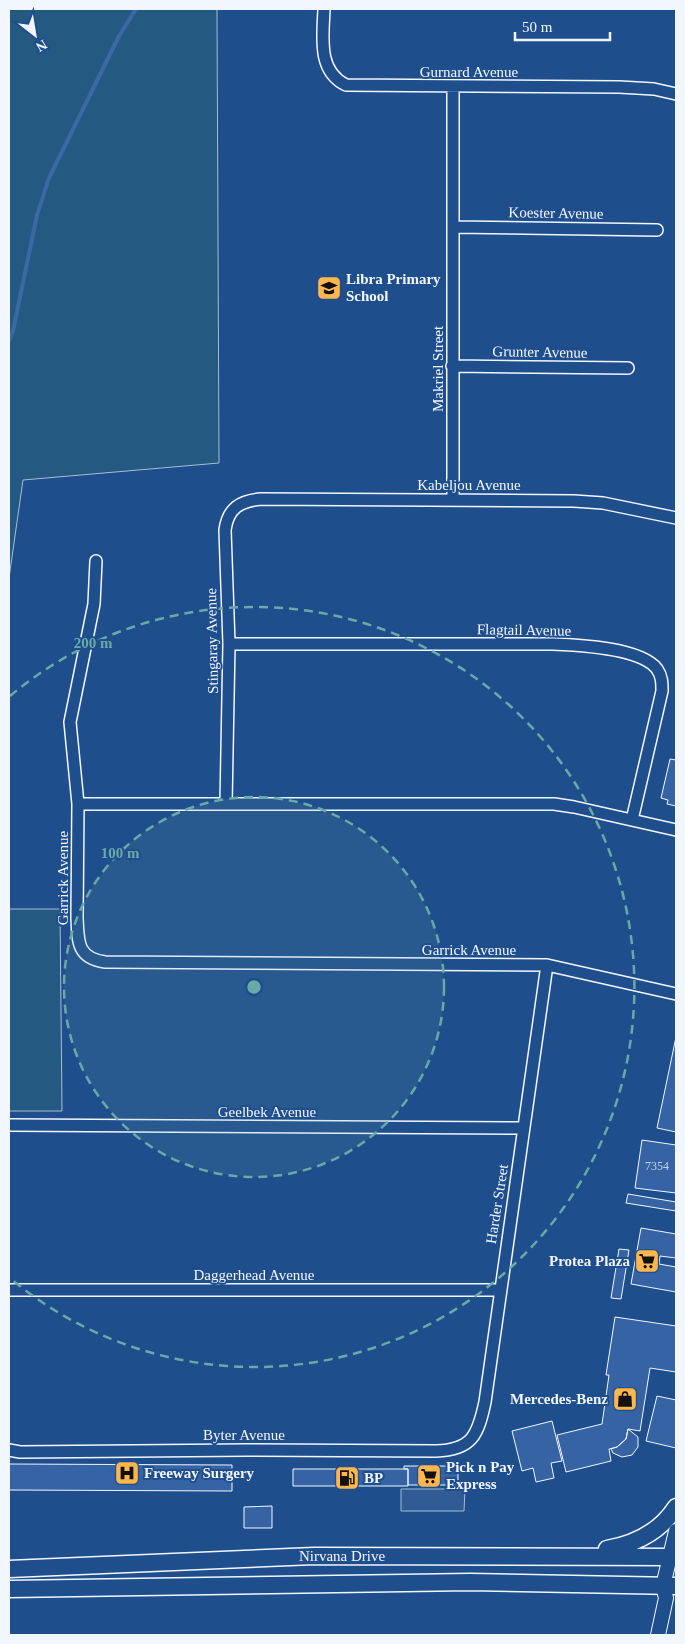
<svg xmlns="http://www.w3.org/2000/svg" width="685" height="1644" viewBox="0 0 685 1644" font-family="Georgia,serif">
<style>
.green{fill:#245a82;stroke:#a8bbd7}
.parking{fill:#305b95;stroke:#a8bbd7}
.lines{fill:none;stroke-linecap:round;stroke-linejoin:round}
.stream{stroke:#3b69a3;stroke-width:4}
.building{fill:#3563a3;stroke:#f2f6ff}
.minor-casing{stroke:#f2f6ff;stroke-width:14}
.tertiary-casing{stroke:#f2f6ff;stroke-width:16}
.secondary-casing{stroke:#f2f6ff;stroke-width:19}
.minor{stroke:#1f4e8c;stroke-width:11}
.tertiary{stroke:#1f4e8c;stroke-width:14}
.secondary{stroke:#1f4e8c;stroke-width:16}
.ring{fill:none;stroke:#6aa9a8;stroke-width:2.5;stroke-dasharray:9 6}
.labels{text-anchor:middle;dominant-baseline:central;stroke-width:4;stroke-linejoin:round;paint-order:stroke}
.number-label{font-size:12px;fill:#c3d1e8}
.street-label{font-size:15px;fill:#f2f6ff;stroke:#1f4e8c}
.poi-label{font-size:15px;font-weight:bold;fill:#f2f6ff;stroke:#1f4e8c;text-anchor:start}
.centre{fill:#6aa9a8;stroke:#1f4e8c;stroke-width:2.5}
.ring-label{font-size:15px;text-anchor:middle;font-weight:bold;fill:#6aa9a8;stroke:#1f4e8c;stroke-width:4;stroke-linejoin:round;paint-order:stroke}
</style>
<rect width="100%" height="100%" fill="#1f4e8c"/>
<path class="green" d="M 9,9 L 217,9 L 219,463 L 23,480 L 9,578 Z
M 9,909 L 60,909 L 62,1111 L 9,1111 Z"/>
<path class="parking" d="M 401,1489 L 465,1489 L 464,1511 L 401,1511 Z"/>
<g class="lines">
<path class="stream" d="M 9,341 L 13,331 L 37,215 L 49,178 L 119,36 L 136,9"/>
</g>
<path class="building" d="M 670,759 L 676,760 L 676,806 L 667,804 L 668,800 L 661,798 Z
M 676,1037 L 676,1132 L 657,1128 Z
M 642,1140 L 676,1145 L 676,1193 L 635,1188 Z
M 628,1194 L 676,1202 L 676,1211 L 626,1203 Z
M 641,1228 L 676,1234 L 676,1258 L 660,1256 L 659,1264 L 676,1267 L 676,1292 L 631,1284 Z
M 619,1249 L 629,1250 L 621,1299 L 611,1298 Z
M 615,1317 L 676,1326 L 676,1372 L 650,1368 L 640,1431 L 628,1429 L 626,1439 L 617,1447 L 609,1449 L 611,1461 L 566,1472 L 557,1435 L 602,1424 L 609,1375 L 606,1375 Z
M 657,1396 L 676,1400 L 676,1448 L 646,1441 Z
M 552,1421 L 562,1461 L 551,1463 L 554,1478 L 536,1482 L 533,1468 L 522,1471 L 512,1431 Z
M 628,1429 L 638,1437 L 638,1447 L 632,1455 L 622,1457 L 613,1453 L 611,1449 L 617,1447 L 626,1439 Z
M 9,1464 L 232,1465 L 232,1491 L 9,1490 Z
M 404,1466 L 458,1466 L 458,1485 L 408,1485 L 408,1469 L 404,1469 Z
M 293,1469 L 408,1469 L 408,1486 L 293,1486 Z
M 272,1506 L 272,1528 L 244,1528 L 244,1507 Z"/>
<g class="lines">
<defs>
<path id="minor" d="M 324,9 C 323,36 317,71 346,85 L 619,87 L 654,89 L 676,94
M 453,87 L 453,500
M 454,227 L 657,230
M 452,366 L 628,368
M 229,644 L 553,644 C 579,645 641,648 657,669 C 662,676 662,683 662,691 L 632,820
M 78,804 L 70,722 L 94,604 L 96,561
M 226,804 L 229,644 L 225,530 C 228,508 240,501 261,499 L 574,501 L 603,503 L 676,518
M 676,830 L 574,807 L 554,804 L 78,804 L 77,917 C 78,942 77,958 105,962 L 547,965 L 676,994
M 9,1125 L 524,1128
M 9,1290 L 499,1290
M 9,1450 L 20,1452 L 247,1450 L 436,1451 C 472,1450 478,1435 485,1402 L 547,965"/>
<path id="tertiary" d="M 658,1635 L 666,1598 L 663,1586 L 676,1531"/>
<path id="secondary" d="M 607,1549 C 635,1544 660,1532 676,1507
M 9,1569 L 314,1556 L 676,1557
M 9,1589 L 470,1582 L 676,1586"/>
</defs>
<use href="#minor" class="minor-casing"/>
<use href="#tertiary" class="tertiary-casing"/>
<use href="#secondary" class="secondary-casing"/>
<use href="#minor" class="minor"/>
<use href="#tertiary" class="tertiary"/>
<use href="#secondary" class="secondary"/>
</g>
<circle cx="254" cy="987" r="190" fill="#6aa9a8" fill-opacity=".12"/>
<g class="ring">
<circle cx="254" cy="987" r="190"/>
<path d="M10 696A380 380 0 1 1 10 1278"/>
</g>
<defs>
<symbol id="school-square" viewBox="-11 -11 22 22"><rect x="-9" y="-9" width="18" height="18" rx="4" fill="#ffb74d" stroke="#1f4e8c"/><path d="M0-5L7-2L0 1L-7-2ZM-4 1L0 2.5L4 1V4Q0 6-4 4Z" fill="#111"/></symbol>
<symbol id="supermarket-square" viewBox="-11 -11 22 22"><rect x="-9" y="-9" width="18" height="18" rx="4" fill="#ffb74d" stroke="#1f4e8c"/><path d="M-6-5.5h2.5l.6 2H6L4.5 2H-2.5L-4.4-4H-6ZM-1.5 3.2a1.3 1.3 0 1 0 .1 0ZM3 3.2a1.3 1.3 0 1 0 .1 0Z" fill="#111"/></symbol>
<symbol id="shop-square" viewBox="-11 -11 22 22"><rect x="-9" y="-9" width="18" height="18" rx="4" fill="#ffb74d" stroke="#1f4e8c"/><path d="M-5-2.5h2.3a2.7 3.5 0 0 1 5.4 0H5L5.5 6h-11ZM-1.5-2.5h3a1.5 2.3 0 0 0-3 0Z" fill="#111"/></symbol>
<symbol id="hospital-square" viewBox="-11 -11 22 22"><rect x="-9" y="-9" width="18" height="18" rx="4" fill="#ffb74d" stroke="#1f4e8c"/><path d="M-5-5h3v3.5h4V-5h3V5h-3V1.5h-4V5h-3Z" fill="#111"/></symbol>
<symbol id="fuel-square" viewBox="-11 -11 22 22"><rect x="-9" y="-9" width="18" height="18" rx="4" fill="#ffb74d" stroke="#1f4e8c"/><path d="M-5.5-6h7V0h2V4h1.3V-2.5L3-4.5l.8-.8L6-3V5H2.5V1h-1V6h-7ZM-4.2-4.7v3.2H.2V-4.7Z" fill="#111"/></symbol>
</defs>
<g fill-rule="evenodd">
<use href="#school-square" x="315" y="274" width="28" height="28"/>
<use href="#supermarket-square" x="633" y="1247" width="28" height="28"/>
<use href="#shop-square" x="611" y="1385" width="28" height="28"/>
<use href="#hospital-square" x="113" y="1459" width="28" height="28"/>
<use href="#supermarket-square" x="415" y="1462" width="28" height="28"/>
<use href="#fuel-square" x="333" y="1464" width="28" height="28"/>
</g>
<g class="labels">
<g class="number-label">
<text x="657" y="1166">7354</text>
</g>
<g class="street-label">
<text x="469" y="72">Gurnard Avenue</text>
<text transform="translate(556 213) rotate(1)">Koester Avenue</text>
<text transform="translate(540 352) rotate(1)">Grunter Avenue</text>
<text transform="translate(438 369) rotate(-90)">Makriel Street</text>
<text x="469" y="485">Kabeljou Avenue</text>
<text transform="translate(524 630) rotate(1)">Flagtail Avenue</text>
<text transform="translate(212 641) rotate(-91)">Stingaray Avenue</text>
<text transform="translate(63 878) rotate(-90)">Garrick Avenue</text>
<text x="469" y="950">Garrick Avenue</text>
<text x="267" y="1112">Geelbek Avenue</text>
<text transform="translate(497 1204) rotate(-81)">Harder Street</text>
<text x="254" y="1275">Daggerhead Avenue</text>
<text x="244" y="1435">Byter Avenue</text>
<text x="342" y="1556">Nirvana Drive</text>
</g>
<g class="poi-label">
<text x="346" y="279">Libra Primary<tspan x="346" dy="17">School</tspan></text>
<text x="630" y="1261" text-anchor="end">Protea Plaza</text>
<text x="608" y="1399" text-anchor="end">Mercedes-Benz</text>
<text x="446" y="1467">Pick n Pay<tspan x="446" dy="17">Express</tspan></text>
<text x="144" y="1473">Freeway Surgery</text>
<text x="364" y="1478">BP</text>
</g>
</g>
<circle cx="254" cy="987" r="8" class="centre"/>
<g class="ring-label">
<text x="93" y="648">200 m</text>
<text x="120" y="858">100 m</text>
</g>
<rect width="685" height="1644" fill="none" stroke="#f2f6ff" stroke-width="20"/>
<g transform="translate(35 35) rotate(149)" stroke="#1f4e8c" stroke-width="4" paint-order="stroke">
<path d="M0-4L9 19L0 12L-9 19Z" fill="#f2f6ff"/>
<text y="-8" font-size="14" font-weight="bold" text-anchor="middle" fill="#f2f6ff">N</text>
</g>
<path d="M515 32v8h95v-8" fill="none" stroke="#f2f6ff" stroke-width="2.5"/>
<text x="522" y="32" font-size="15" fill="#f2f6ff" stroke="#1f4e8c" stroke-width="4" paint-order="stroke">50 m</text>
</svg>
